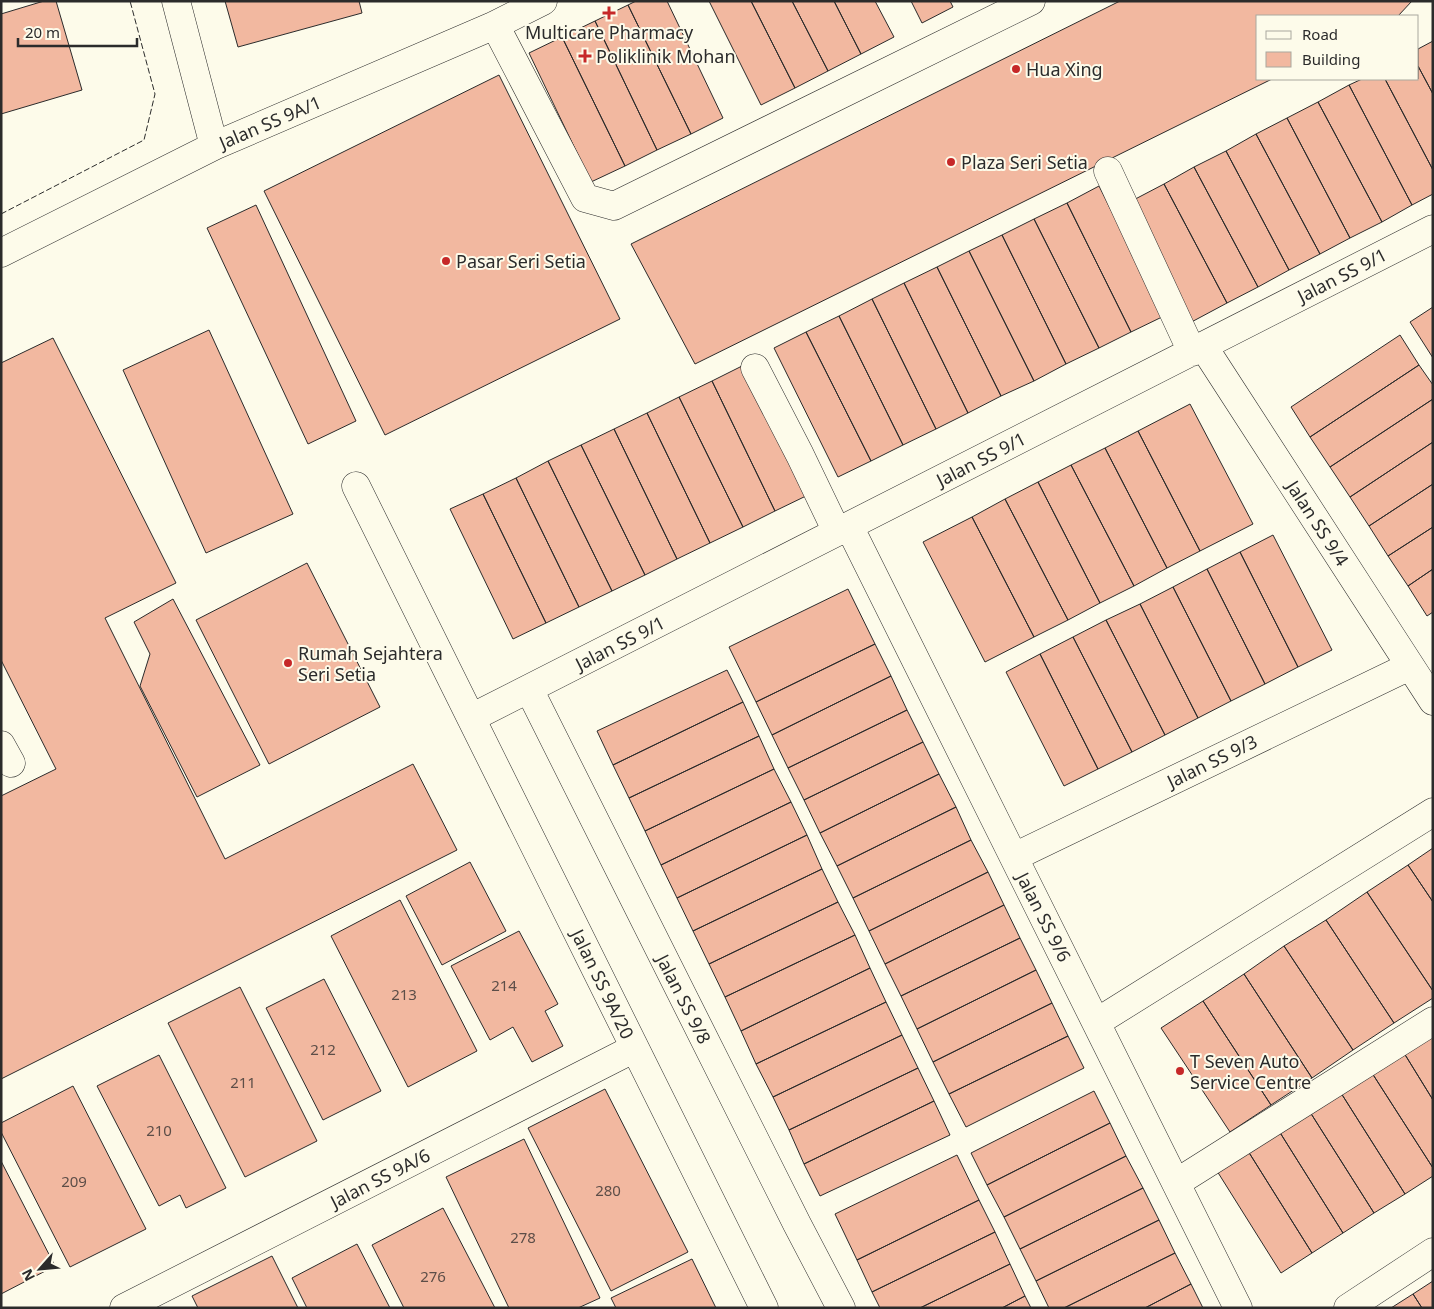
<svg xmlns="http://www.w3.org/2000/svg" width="1434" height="1309" viewBox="0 0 1434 1309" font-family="'Noto Sans',sans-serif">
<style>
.building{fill:#f2b8a0;stroke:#2b2b2b}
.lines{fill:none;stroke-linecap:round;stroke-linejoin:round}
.minor-casing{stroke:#2b2b2b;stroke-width:29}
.minor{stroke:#fdfbea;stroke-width:28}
.fence{stroke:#2b2b2b;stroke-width:1;stroke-dasharray:6 2.5;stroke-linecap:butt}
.poi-dot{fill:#c62828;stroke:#fdfbea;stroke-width:2}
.labels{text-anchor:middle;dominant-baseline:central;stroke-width:4;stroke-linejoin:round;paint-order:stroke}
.number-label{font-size:15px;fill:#5d4e48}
.poi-label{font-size:18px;fill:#2b2b2b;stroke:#fdfbea;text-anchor:start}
.street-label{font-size:18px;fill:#2b2b2b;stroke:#fdfbea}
</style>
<rect width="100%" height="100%" fill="#fdfbea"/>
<path class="building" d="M 44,1 L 56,1 L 82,90 L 1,114 L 1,14 Z
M 225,1 L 359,1 L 362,13 L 238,47 Z
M 636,1 L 667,1 L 723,118 L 691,134 L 628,5 Z
M 709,1 L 751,1 L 795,88 L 761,105 Z
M 751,1 L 792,1 L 828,71 L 795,88 Z
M 792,1 L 834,1 L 861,54 L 828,71 Z
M 834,1 L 875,1 L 894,37 L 861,54 Z
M 911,1 L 950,1 L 953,7 L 922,23 Z
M 1120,1 L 1412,1 L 1398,16 L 1258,16 L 1258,79 L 1272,79 L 695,364 L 631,244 Z
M 628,5 L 691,134 L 657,150 L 595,21 Z
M 595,21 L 657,150 L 625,166 L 562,37 Z
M 562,37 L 625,166 L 591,182 L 529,53 Z
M 1433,41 L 1433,94 L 1418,66 L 1418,49 Z
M 1418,66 L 1433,94 L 1433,170 L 1385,79 L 1418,79 Z
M 499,75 L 620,319 L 385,435 L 264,191 Z
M 1362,79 L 1385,79 L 1433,170 L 1433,194 L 1412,205 L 1349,85 Z
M 1349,85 L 1412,205 L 1382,222 L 1318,102 Z
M 1318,102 L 1382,222 L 1350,238 L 1287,118 Z
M 1287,118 L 1350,238 L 1320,254 L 1256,134 Z
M 1256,134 L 1320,254 L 1289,270 L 1226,151 Z
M 1226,151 L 1289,270 L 1258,287 L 1194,167 Z
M 1194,167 L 1258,287 L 1227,303 L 1164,184 Z
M 1164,184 L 1227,303 L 1184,326 L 1122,206 Z
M 1099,186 L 1164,316 L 1131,332 L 1067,203 Z
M 1067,203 L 1131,332 L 1099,348 L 1034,219 Z
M 256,205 L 356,421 L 308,444 L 207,228 Z
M 1034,219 L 1099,348 L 1066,364 L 1002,235 Z
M 1002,235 L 1066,364 L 1034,381 L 969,251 Z
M 969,251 L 1034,381 L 1001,396 L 937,267 Z
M 937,267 L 1001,396 L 968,413 L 904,283 Z
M 904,283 L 968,413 L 936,429 L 872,299 Z
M 872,299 L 936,429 L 903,445 L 839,316 Z
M 1433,307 L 1433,358 L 1410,322 Z
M 839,316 L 903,445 L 871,461 L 806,332 Z
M 209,330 L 293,514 L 206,553 L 123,370 Z
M 806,332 L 871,461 L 838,477 L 774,348 Z
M 1400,335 L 1419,365 L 1310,437 L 1291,407 Z
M 53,338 L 176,583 L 105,618 L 225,859 L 413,764 L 457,850 L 1,1079 L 1,796 L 56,769 L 1,660 L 1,363 Z
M 744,365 L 808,495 L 775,511 L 712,381 Z
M 1419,365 L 1433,385 L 1433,399 L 1330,467 L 1310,437 Z
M 712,381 L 775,511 L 743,527 L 679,397 Z
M 679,397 L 743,527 L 710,543 L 647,413 Z
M 1433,399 L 1433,442 L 1350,497 L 1330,467 Z
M 1190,404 L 1253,524 L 1200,551 L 1138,431 Z
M 647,413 L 710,543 L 677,559 L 614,429 Z
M 614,429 L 677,559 L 645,575 L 581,445 Z
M 1138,431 L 1200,551 L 1167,568 L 1105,448 Z
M 1433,442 L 1433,484 L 1369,526 L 1350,497 Z
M 581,445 L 645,575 L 612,591 L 548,461 Z
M 1105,448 L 1167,568 L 1134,586 L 1071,465 Z
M 548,461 L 612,591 L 579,607 L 516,478 Z
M 1071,465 L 1134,586 L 1100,603 L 1038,482 Z
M 516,478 L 579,607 L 546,623 L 483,494 Z
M 1038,482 L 1100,603 L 1068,620 L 1005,499 Z
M 1433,484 L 1433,527 L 1388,556 L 1369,526 Z
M 483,494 L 546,623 L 513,639 L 450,509 Z
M 1005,499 L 1068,620 L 1034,637 L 972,517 Z
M 972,517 L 1034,637 L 985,662 L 923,542 Z
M 1433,527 L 1433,569 L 1408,586 L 1388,556 Z
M 1273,535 L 1332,650 L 1298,667 L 1240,552 Z
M 1240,552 L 1298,667 L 1265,684 L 1207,569 Z
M 307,563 L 380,707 L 269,764 L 196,620 Z
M 1207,569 L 1265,684 L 1231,701 L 1173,587 Z
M 1433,569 L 1433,612 L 1427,616 L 1408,586 Z
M 1173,587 L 1231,701 L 1198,718 L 1140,604 Z
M 848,589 L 875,644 L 756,702 L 729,647 Z
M 173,599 L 260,765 L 197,797 L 140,686 L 150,654 L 134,622 Z
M 1140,604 L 1198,718 L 1165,735 L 1106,620 Z
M 1106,620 L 1165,735 L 1132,752 L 1073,637 Z
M 1073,637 L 1132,752 L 1098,769 L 1040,654 Z
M 875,644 L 891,676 L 772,735 L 756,702 Z
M 1040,654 L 1098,769 L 1064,786 L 1006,672 Z
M 727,670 L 743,702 L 613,765 L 597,731 Z
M 891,676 L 907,710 L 788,768 L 772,735 Z
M 743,702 L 759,736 L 629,798 L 613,765 Z
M 907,710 L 923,742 L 804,800 L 788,768 Z
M 759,736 L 774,769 L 645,831 L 629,798 Z
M 923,742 L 939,774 L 820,833 L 804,800 Z
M 774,769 L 791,802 L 661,865 L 645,831 Z
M 939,774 L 956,807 L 837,866 L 820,833 Z
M 791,802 L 807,835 L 677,898 L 661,865 Z
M 956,807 L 971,840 L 853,898 L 837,866 Z
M 807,835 L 822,869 L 693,931 L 677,898 Z
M 971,840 L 988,872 L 869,931 L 853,898 Z
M 1433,848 L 1433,902 L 1408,865 Z
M 470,862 L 506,931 L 442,965 L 406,896 Z
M 1408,865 L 1433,902 L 1433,991 L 1367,892 Z
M 822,869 L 838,902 L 709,964 L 693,931 Z
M 988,872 L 1004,905 L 885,964 L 869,931 Z
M 1367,892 L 1433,991 L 1433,998 L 1394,1023 L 1326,920 Z
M 400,900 L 477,1051 L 408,1087 L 331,936 Z
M 838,902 L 855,935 L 725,997 L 709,964 Z
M 1004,905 L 1020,938 L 901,996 L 885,964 Z
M 1326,920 L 1394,1023 L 1353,1050 L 1284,946 Z
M 519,931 L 558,1004 L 545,1011 L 563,1046 L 532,1062 L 513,1027 L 490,1040 L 451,966 Z
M 855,935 L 870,968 L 741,1031 L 725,997 Z
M 1020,938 L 1036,970 L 917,1029 L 901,996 Z
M 1284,946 L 1353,1050 L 1312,1078 L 1244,974 Z
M 870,968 L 886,1002 L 756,1064 L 741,1031 Z
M 1036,970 L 1052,1003 L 933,1062 L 917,1029 Z
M 1244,974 L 1312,1078 L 1271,1105 L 1203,1001 Z
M 324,979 L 381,1091 L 323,1120 L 266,1008 Z
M 240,987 L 317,1141 L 245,1177 L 168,1023 Z
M 1203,1001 L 1271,1105 L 1230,1132 L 1161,1028 Z
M 886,1002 L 902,1035 L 773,1097 L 756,1064 Z
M 1052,1003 L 1068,1036 L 949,1094 L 933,1062 Z
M 1433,1034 L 1433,1100 L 1404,1053 Z
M 902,1035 L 918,1068 L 789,1130 L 773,1097 Z
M 1068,1036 L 1084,1068 L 966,1127 L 949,1094 Z
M 1404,1053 L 1433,1100 L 1433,1168 L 1372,1073 Z
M 159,1055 L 226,1188 L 186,1208 L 180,1195 L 159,1206 L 97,1086 Z
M 918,1068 L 934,1101 L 804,1164 L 789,1130 Z
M 1372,1073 L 1433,1168 L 1433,1176 L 1405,1194 L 1341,1093 Z
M 73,1086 L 146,1229 L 70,1267 L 1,1132 L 1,1123 Z
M 605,1089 L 688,1252 L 611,1291 L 528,1128 Z
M 1094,1091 L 1110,1123 L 987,1185 L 971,1153 Z
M 1341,1093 L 1405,1194 L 1374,1213 L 1310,1112 Z
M 934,1101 L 950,1135 L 820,1196 L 804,1164 Z
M 1310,1112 L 1374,1213 L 1343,1233 L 1279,1131 Z
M 1110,1123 L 1126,1156 L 1004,1217 L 987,1185 Z
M 1279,1131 L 1343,1233 L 1312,1253 L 1248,1151 Z
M 524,1139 L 600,1298 L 578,1308 L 509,1308 L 446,1177 Z
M 1248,1151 L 1312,1253 L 1281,1273 L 1217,1171 Z
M 957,1155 L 979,1200 L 857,1260 L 835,1214 Z
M 1126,1156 L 1143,1188 L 1020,1249 L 1004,1217 Z
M 1,1161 L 55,1266 L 1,1294 Z
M 1143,1188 L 1159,1220 L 1036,1281 L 1020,1249 Z
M 979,1200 L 995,1232 L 872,1292 L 857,1260 Z
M 443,1208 L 495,1308 L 404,1308 L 372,1245 Z
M 1159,1220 L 1175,1253 L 1064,1308 L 1049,1308 L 1036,1281 Z
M 995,1232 L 1010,1264 L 920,1308 L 880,1308 L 872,1292 Z
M 357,1244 L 390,1308 L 307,1308 L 292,1278 Z
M 1175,1253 L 1191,1284 L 1145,1308 L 1064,1308 Z
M 272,1256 L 298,1308 L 198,1308 L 192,1296 Z
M 692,1259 L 716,1308 L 616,1308 L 611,1298 Z
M 1010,1264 L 1025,1296 L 1002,1308 L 920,1308 Z
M 1433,1281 L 1433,1308 L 1422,1308 L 1413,1294 Z
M 1191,1284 L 1203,1308 L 1145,1308 Z
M 1413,1294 L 1422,1308 L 1391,1308 Z
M 1025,1296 L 1031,1308 L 1002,1308 Z"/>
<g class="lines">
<defs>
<path id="minor" d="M 176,1 L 214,146
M 495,25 L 585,198 L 614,206 L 1031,1
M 1108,171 L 1192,352
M 1,253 L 214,146 L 495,25 L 543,1
M 1203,346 L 1433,701
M 755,368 L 800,455 L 837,532
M 356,486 L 471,718
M 849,526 L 1238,1308
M 529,689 L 797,1224 L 841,1308
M 1,745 L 11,763
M 1014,857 L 1410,666
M 1097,1022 L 1433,812
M 1176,1183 L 1433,1021
M 124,1308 L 635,1048
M 764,1308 L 471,718 L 1433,229
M 1348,1308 L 1433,1252"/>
</defs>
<use href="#minor" class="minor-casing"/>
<use href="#minor" class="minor"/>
<path class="fence" d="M 1,214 L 144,140 L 155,94 L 130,1"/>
</g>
<g class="poi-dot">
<path d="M606.5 5.5h5v5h5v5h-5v5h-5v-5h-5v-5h5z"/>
<path d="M582.5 48.5h5v5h5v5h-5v5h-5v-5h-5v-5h5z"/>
<circle cx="1016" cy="69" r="5"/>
<circle cx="951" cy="162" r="5"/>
<circle cx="446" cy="261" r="5"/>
<circle cx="288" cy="663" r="5"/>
<circle cx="1180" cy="1071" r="5"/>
</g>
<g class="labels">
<g class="number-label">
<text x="504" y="985">214</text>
<text x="404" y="994">213</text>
<text x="323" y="1049">212</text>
<text x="243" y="1082">211</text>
<text x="159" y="1130">210</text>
<text x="74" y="1181">209</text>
<text x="608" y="1190">280</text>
<text x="523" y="1237">278</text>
<text x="433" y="1276">276</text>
</g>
<g class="poi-label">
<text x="609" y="32" text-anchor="middle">Multicare Pharmacy</text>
<text x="596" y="56">Poliklinik Mohan</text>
<text x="1026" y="69">Hua Xing</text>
<text x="961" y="162">Plaza Seri Setia</text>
<text x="456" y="261">Pasar Seri Setia</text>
<text x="298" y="653">Rumah Sejahtera<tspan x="298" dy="21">Seri Setia</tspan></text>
<text x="1190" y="1061">T Seven Auto<tspan x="1190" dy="21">Service Centre</tspan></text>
</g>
<g class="street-label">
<text transform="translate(270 122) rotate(-23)">Jalan SS 9A/1</text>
<text transform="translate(1342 275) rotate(-27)">Jalan SS 9/1</text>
<text transform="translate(981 459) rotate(-27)">Jalan SS 9/1</text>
<text transform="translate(1318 523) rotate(57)">Jalan SS 9/4</text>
<text transform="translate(620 643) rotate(-27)">Jalan SS 9/1</text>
<text transform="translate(1212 761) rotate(-26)">Jalan SS 9/3</text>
<text transform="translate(1044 917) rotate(63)">Jalan SS 9/6</text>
<text transform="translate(603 984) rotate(64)">Jalan SS 9A/20</text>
<text transform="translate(684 999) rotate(63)">Jalan SS 9/8</text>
<text transform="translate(380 1178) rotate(-27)">Jalan SS 9A/6</text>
</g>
</g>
<rect width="1434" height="1309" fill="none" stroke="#2b2b2b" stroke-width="5"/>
<rect x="1256" y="15" width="162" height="65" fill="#fdfbea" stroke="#a9a89e"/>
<rect x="1266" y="31" width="25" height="8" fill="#fdfbea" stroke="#a9a89e"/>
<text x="1302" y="40" font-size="15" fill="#2b2b2b">Road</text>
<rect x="1266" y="52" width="25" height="15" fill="#f2b8a0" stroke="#a9a89e"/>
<text x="1302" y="65" font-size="15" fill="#2b2b2b">Building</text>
<g transform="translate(40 1269) rotate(243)" stroke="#fdfbea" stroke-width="4" paint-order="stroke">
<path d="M0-4L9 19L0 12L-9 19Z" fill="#2b2b2b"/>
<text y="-8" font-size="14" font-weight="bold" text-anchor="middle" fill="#2b2b2b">N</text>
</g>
<path d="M18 38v8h119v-8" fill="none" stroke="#2b2b2b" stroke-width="2.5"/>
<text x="25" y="38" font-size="15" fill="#2b2b2b" stroke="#fdfbea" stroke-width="4" paint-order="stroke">20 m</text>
</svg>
